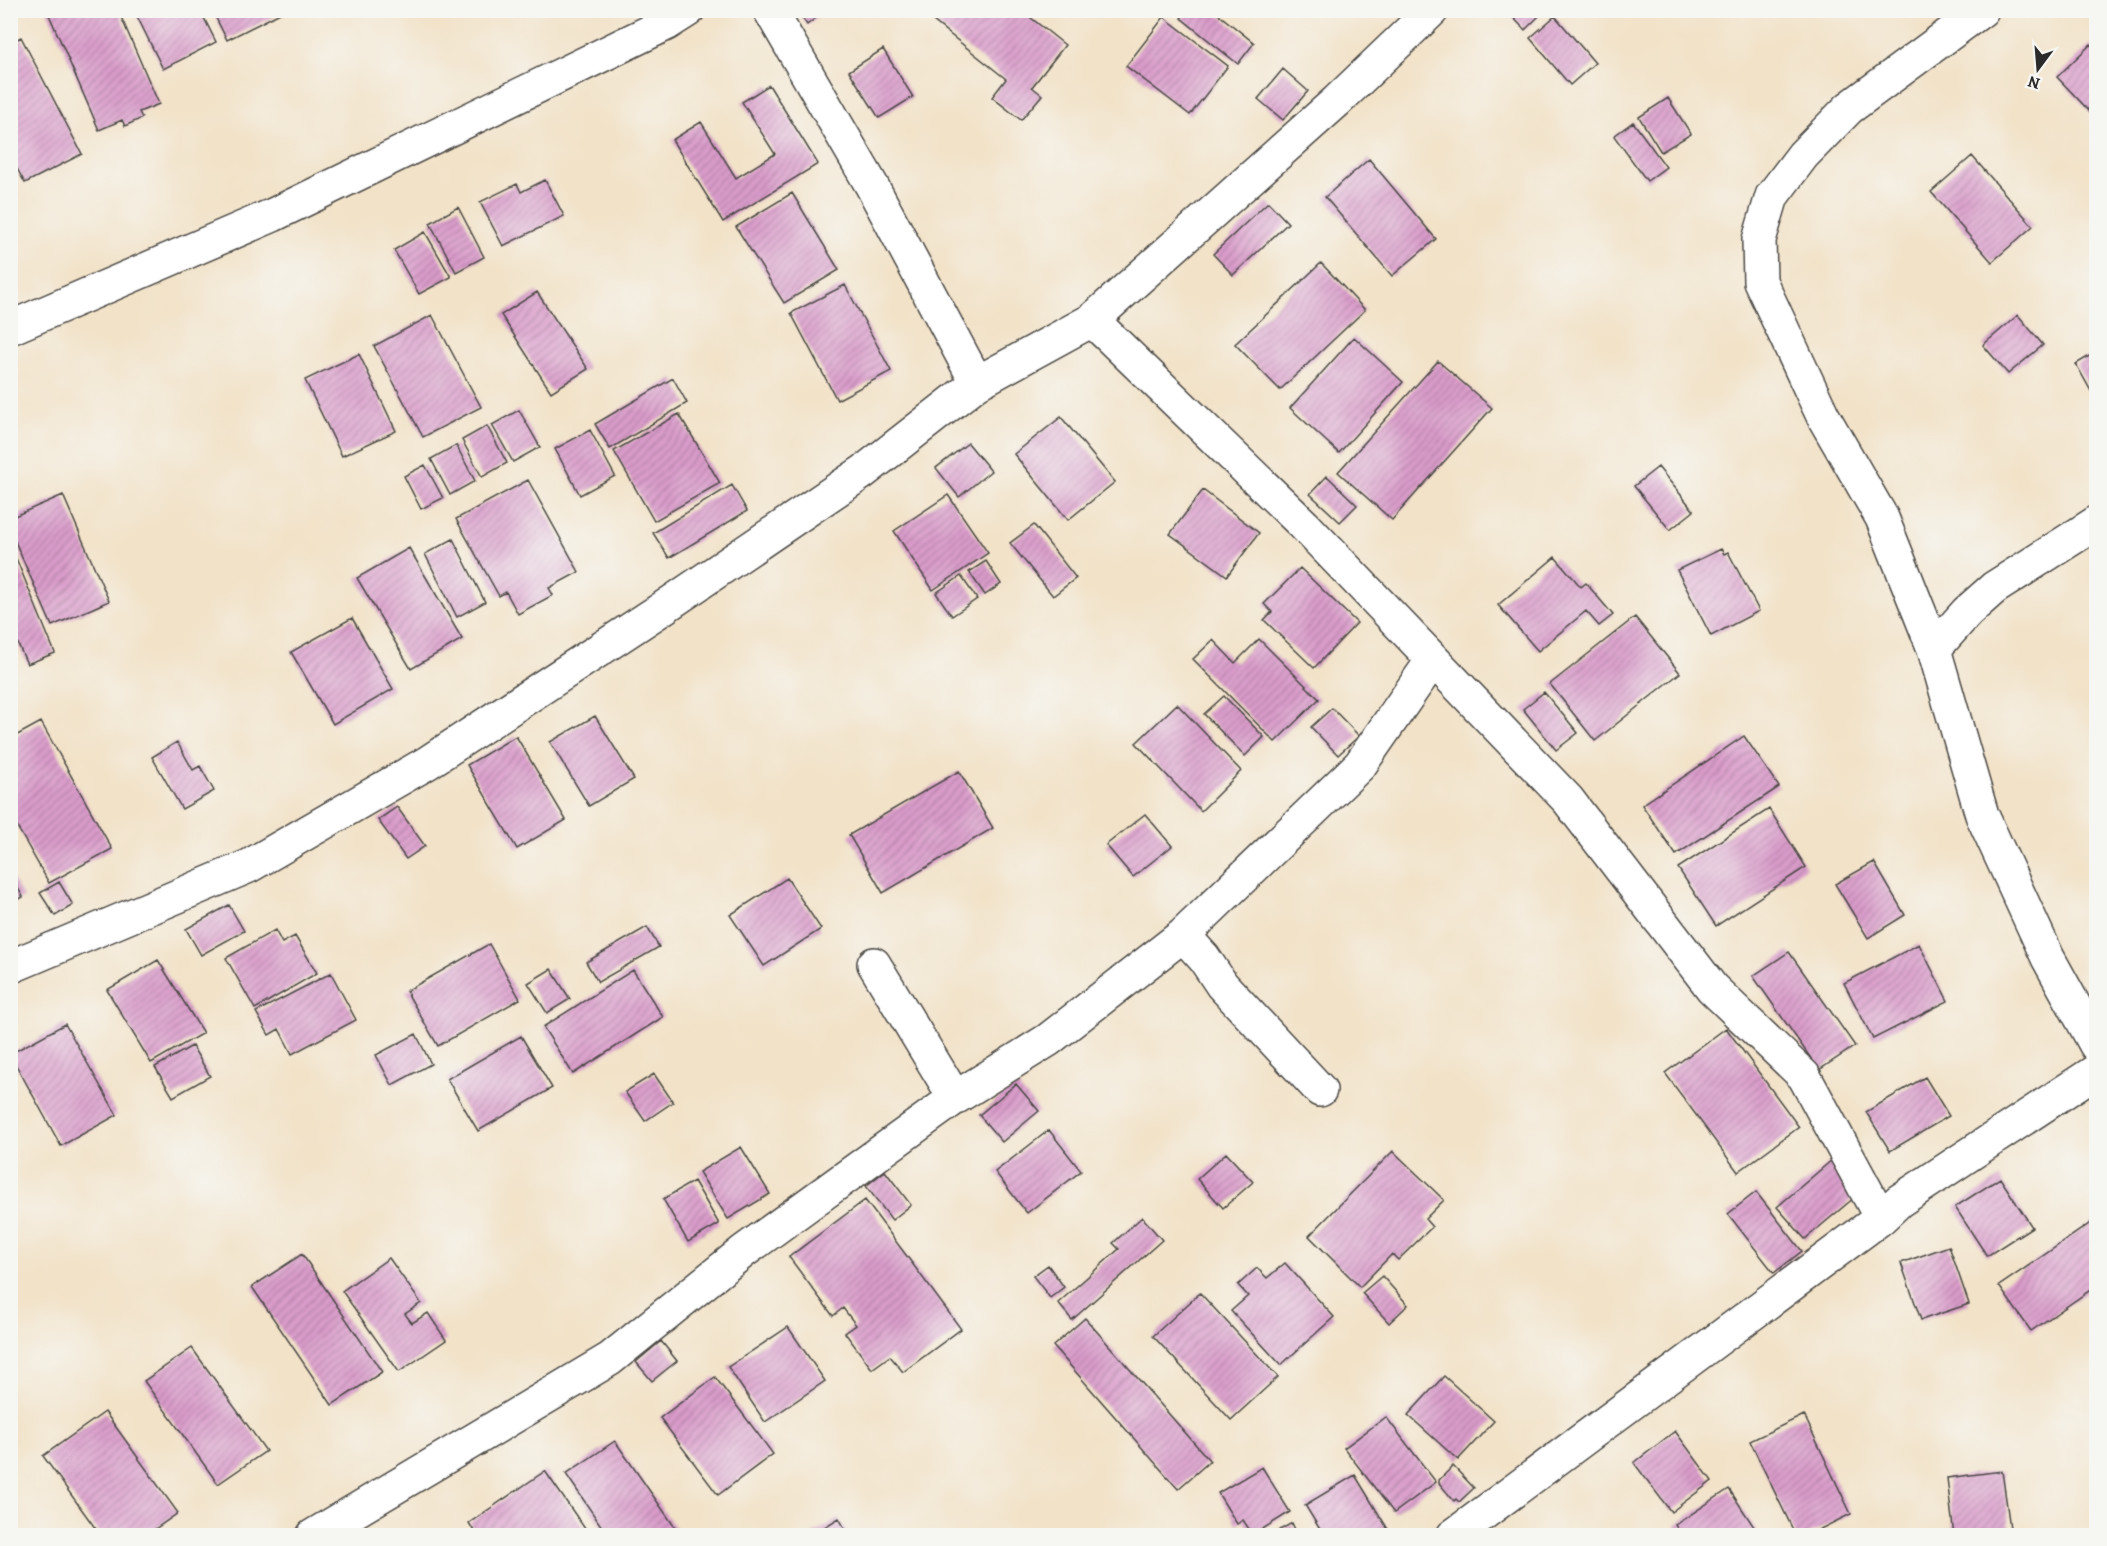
<svg xmlns="http://www.w3.org/2000/svg" width="2107" height="1546" viewBox="0 0 2107 1546" font-family="Alegreya,serif">
<style>
.building{fill:url(#building-hatch)}
.lines{fill:none;stroke-linecap:round;stroke-linejoin:round}
.minor-casing{stroke:#494643;stroke-width:36}
.major-casing{stroke:#494643;stroke-width:36}
.minor{stroke:#fff;stroke-width:33}
.major{stroke:#fff;stroke-width:33}
</style>
<defs>
<pattern id="building-hatch" width="6" height="6" patternUnits="userSpaceOnUse" patternTransform="scale(1.5)"><rect width="6" height="6" fill="#da9ccb"/><path d="M-1 1l2-2M0 6l6-6M5 7l2-2" fill="none" stroke="#b17fa5"/></pattern>
</defs>
<rect width="100%" height="100%" fill="#f6f6f2"/>
<filter id="ink" filterUnits="userSpaceOnUse"><feTurbulence type="fractalNoise" baseFrequency=".0167" numOctaves="2"/><feDisplacementMap in="SourceGraphic" scale="12" xChannelSelector="R" yChannelSelector="G"/><feConvolveMatrix kernelMatrix="1 2 1 2 8 2 1 2 1" color-interpolation-filters="sRGB"/></filter>
<filter id="wash" filterUnits="userSpaceOnUse"><feTurbulence type="fractalNoise" baseFrequency=".008" numOctaves="4" result="noise"/><feDisplacementMap in="SourceGraphic" scale="24" xChannelSelector="R" yChannelSelector="G"/><feGaussianBlur stdDeviation="1.35" result="paint"/><feColorMatrix in="noise" values="0 0 0 0 0 0 0 0 0 0 0 0 0 0 0 0 0 1.4 0 .05"/><feComposite in="paint" operator="in"/></filter>
<g filter="url(#wash)">
<rect width="100%" height="100%" fill="#f2e2c8"/>
<g id="blocks">
<path class="building" d="M 47,10 L 118,10 L 159,104 L 139,112 L 142,118 L 125,126 L 122,120 L 99,130 Z
M 134,10 L 200,10 L 216,42 L 163,69 Z
M 212,10 L 286,10 L 227,40 Z
M 797,10 L 826,10 L 807,25 Z
M 931,10 L 1021,10 L 1065,45 L 1032,87 L 1042,95 L 1021,120 L 992,97 L 1006,79 L 927,16 Z
M 1187,10 L 1213,10 L 1254,43 L 1238,64 L 1181,18 Z
M 1506,10 L 1545,10 L 1525,30 Z
M 1555,16 L 1595,63 L 1570,85 L 1530,38 Z
M 1164,17 L 1228,66 L 1190,115 L 1126,66 Z
M 21,37 L 82,154 L 25,183 L 10,156 L 10,43 Z
M 2091,44 L 2096,49 L 2096,118 L 2057,77 Z
M 883,49 L 913,97 L 879,118 L 849,71 Z
M 1283,69 L 1308,91 L 1283,120 L 1258,99 Z
M 769,85 L 818,164 L 723,222 L 672,140 L 701,122 L 736,178 L 775,154 L 742,102 Z
M 1668,98 L 1691,134 L 1661,152 L 1639,117 Z
M 1633,122 L 1666,167 L 1647,181 L 1614,136 Z
M 1972,156 L 2033,226 L 1992,262 L 1931,192 Z
M 1369,159 L 1436,239 L 1392,276 L 1325,197 Z
M 545,180 L 564,216 L 503,246 L 480,202 L 517,184 L 521,192 Z
M 792,193 L 839,270 L 784,303 L 736,227 Z
M 1268,202 L 1288,223 L 1233,275 L 1213,254 Z
M 458,207 L 484,257 L 456,272 L 430,223 Z
M 425,232 L 451,277 L 419,294 L 394,250 Z
M 1321,263 L 1365,310 L 1280,390 L 1235,344 Z
M 845,285 L 891,371 L 837,400 L 791,313 Z
M 537,292 L 588,369 L 551,392 L 501,315 Z
M 432,315 L 481,407 L 423,437 L 374,346 Z
M 2018,315 L 2043,345 L 2008,374 L 1983,345 Z
M 1354,337 L 1403,382 L 1339,453 L 1290,408 Z
M 2096,352 L 2096,400 L 2076,364 Z
M 359,354 L 396,431 L 342,456 L 305,380 Z
M 1438,361 L 1492,408 L 1392,520 L 1338,472 Z
M 673,378 L 687,403 L 610,449 L 595,424 Z
M 519,410 L 540,447 L 513,462 L 492,425 Z
M 679,414 L 720,483 L 654,521 L 614,451 Z
M 1061,417 L 1115,482 L 1068,520 L 1014,454 Z
M 487,426 L 507,463 L 482,477 L 462,440 Z
M 590,430 L 615,476 L 580,495 L 555,449 Z
M 968,443 L 991,471 L 959,497 L 936,468 Z
M 456,445 L 475,481 L 450,495 L 431,459 Z
M 425,465 L 443,498 L 421,509 L 404,476 Z
M 1658,467 L 1694,511 L 1670,530 L 1634,486 Z
M 1327,476 L 1357,505 L 1340,522 L 1310,494 Z
M 528,480 L 579,572 L 549,588 L 553,595 L 518,614 L 506,592 L 499,596 L 456,519 Z
M 732,485 L 747,511 L 669,558 L 653,533 Z
M 1203,490 L 1259,533 L 1227,576 L 1170,534 Z
M 63,495 L 109,601 L 52,626 L 10,530 L 10,518 Z
M 948,495 L 988,553 L 933,590 L 894,531 Z
M 1034,525 L 1076,578 L 1053,596 L 1010,543 Z
M 453,539 L 485,602 L 457,617 L 425,554 Z
M 11,546 L 55,653 L 27,664 L 10,626 Z
M 409,548 L 462,639 L 411,669 L 357,578 Z
M 1721,549 L 1724,554 L 1728,552 L 1759,611 L 1711,636 L 1677,570 Z
M 1555,557 L 1581,587 L 1586,583 L 1613,615 L 1599,626 L 1586,611 L 1538,651 L 1498,605 Z
M 986,561 L 1001,584 L 985,595 L 969,572 Z
M 1300,568 L 1357,623 L 1314,668 L 1264,620 L 1272,612 L 1264,604 Z
M 961,576 L 977,599 L 952,616 L 936,593 Z
M 1635,617 L 1680,673 L 1595,741 L 1550,684 Z
M 352,618 L 393,689 L 333,724 L 291,652 Z
M 1259,639 L 1319,699 L 1275,742 L 1193,659 L 1213,640 L 1235,663 Z
M 1544,692 L 1578,733 L 1556,750 L 1523,709 Z
M 1224,696 L 1264,737 L 1245,756 L 1204,714 Z
M 1177,704 L 1241,771 L 1201,811 L 1136,743 Z
M 1332,708 L 1359,736 L 1338,755 L 1311,727 Z
M 595,716 L 634,779 L 589,806 L 550,742 Z
M 41,722 L 112,849 L 49,883 L 10,814 L 10,739 Z
M 516,736 L 566,820 L 517,849 L 467,765 Z
M 1744,736 L 1779,787 L 1676,855 L 1642,805 Z
M 177,742 L 193,770 L 200,766 L 214,791 L 182,809 L 152,757 Z
M 959,771 L 993,828 L 883,893 L 849,835 Z
M 397,807 L 425,846 L 406,859 L 378,820 Z
M 1769,809 L 1806,867 L 1716,926 L 1678,868 Z
M 1145,814 L 1172,846 L 1133,877 L 1106,845 Z
M 1874,862 L 1905,915 L 1868,938 L 1835,884 Z
M 10,874 L 23,897 L 10,904 Z
M 787,878 L 821,929 L 764,966 L 730,915 Z
M 59,882 L 73,905 L 55,916 L 40,893 Z
M 229,905 L 244,931 L 201,955 L 186,929 Z
M 647,927 L 659,947 L 598,982 L 586,962 Z
M 275,930 L 282,943 L 295,936 L 317,973 L 255,1009 L 226,958 Z
M 489,944 L 520,999 L 438,1046 L 406,991 Z
M 1919,944 L 1948,1001 L 1873,1039 L 1844,983 Z
M 1789,952 L 1855,1046 L 1819,1070 L 1753,976 Z
M 158,960 L 203,1033 L 151,1063 L 107,990 Z
M 551,969 L 570,999 L 547,1013 L 528,983 Z
M 633,970 L 663,1017 L 573,1074 L 543,1027 Z
M 331,973 L 356,1020 L 292,1054 L 279,1029 L 269,1035 L 256,1012 Z
M 65,1024 L 117,1115 L 61,1146 L 10,1054 Z
M 1726,1028 L 1799,1127 L 1738,1172 L 1665,1073 Z
M 416,1034 L 431,1064 L 392,1085 L 376,1055 Z
M 521,1036 L 552,1088 L 478,1131 L 447,1079 Z
M 192,1046 L 210,1076 L 173,1097 L 155,1067 Z
M 654,1074 L 673,1102 L 645,1121 L 625,1092 Z
M 1925,1077 L 1949,1116 L 1890,1151 L 1866,1112 Z
M 1016,1084 L 1039,1111 L 1002,1142 L 979,1115 Z
M 1049,1130 L 1081,1171 L 1027,1213 L 995,1172 Z
M 741,1147 L 770,1194 L 728,1219 L 699,1172 Z
M 1393,1151 L 1444,1200 L 1425,1219 L 1432,1227 L 1398,1260 L 1392,1254 L 1360,1287 L 1309,1236 Z
M 1226,1153 L 1253,1182 L 1223,1208 L 1197,1179 Z
M 1833,1159 L 1861,1192 L 1805,1239 L 1777,1207 Z
M 885,1171 L 911,1205 L 892,1220 L 866,1186 Z
M 2000,1178 L 2032,1227 L 1987,1256 L 1955,1207 Z
M 694,1181 L 719,1224 L 688,1242 L 663,1199 Z
M 1756,1192 L 1802,1251 L 1774,1273 L 1728,1214 Z
M 865,1200 L 961,1329 L 903,1372 L 890,1356 L 872,1369 L 845,1333 L 856,1325 L 843,1308 L 833,1316 L 789,1257 Z
M 1142,1217 L 1162,1240 L 1072,1320 L 1058,1303 L 1119,1249 L 1113,1243 Z
M 2095,1220 L 2096,1286 L 2031,1331 L 1999,1286 Z
M 1949,1246 L 1969,1304 L 1921,1320 L 1901,1263 Z
M 302,1254 L 382,1372 L 332,1405 L 252,1287 Z
M 389,1258 L 421,1303 L 405,1314 L 412,1323 L 428,1313 L 446,1340 L 399,1372 L 342,1291 Z
M 1285,1263 L 1334,1317 L 1281,1365 L 1231,1311 L 1248,1296 L 1238,1285 L 1257,1268 L 1267,1278 Z
M 1048,1265 L 1064,1287 L 1050,1298 L 1033,1276 Z
M 1382,1276 L 1408,1305 L 1389,1323 L 1362,1293 Z
M 1200,1293 L 1278,1377 L 1231,1420 L 1153,1336 Z
M 1085,1318 L 1210,1461 L 1178,1489 L 1053,1346 Z
M 788,1327 L 825,1381 L 765,1422 L 728,1367 Z
M 661,1341 L 677,1361 L 652,1381 L 636,1362 Z
M 192,1348 L 266,1451 L 218,1484 L 144,1381 Z
M 1444,1376 L 1494,1421 L 1458,1460 L 1408,1415 Z
M 715,1377 L 773,1454 L 718,1495 L 660,1418 Z
M 105,1412 L 178,1513 L 145,1536 L 101,1536 L 43,1456 Z
M 1804,1415 L 1851,1514 L 1806,1536 L 1796,1536 L 1750,1441 Z
M 1386,1417 L 1436,1482 L 1394,1513 L 1344,1448 Z
M 1675,1431 L 1712,1481 L 1671,1512 L 1634,1463 Z
M 615,1441 L 681,1536 L 608,1536 L 566,1474 Z
M 1453,1466 L 1474,1488 L 1459,1502 L 1456,1499 L 1454,1501 L 1439,1483 L 1439,1480 Z
M 1262,1467 L 1290,1512 L 1253,1535 L 1243,1520 L 1237,1524 L 1218,1493 Z
M 545,1471 L 590,1536 L 477,1536 L 469,1523 Z
M 2002,1471 L 2011,1535 L 1954,1536 L 1947,1478 Z
M 1355,1475 L 1389,1531 L 1382,1536 L 1324,1536 L 1305,1505 Z
M 1729,1489 L 1760,1536 L 1682,1536 L 1675,1525 Z
M 839,1518 L 849,1536 L 810,1536 Z
M 1292,1523 L 1298,1536 L 1269,1536 Z"/>
</g>
</g>
<g filter="url(#ink)">
<use href="#blocks" fill-opacity="0" stroke="#494643" stroke-width="1.5"/>
<g class="lines">
<defs>
<path id="minor" d="M 770,10 L 872,186 L 977,383
M 1982,10 L 1849,108 L 1803,155 L 1772,196 L 1759,240 L 1760,281 L 1823,416 L 1882,518 L 1934,649 L 1982,815 L 2048,958 L 2096,1045
M 1092,320 L 1304,525 L 1568,800 L 1712,988 L 1804,1076 L 1881,1218
M 1934,649 L 1967,612 L 1994,588 L 2096,523
M 1183,935 L 1204,958 L 1222,985 L 1320,1090
M 874,964 L 955,1098
M 10,967 L 249,866 L 427,763 L 660,610 L 863,472 L 977,383 L 1092,320 L 1337,101 L 1432,10
M 313,1536 L 610,1359 L 744,1251 L 955,1098 L 1048,1040 L 1183,935 L 1360,765 L 1432,661
M 1453,1536 L 1881,1218 L 1899,1201 L 2096,1071"/>
<path id="major" d="M 10,328 L 273,215 L 666,24 L 688,10"/>
</defs>
<use href="#minor" class="minor-casing"/>
<use href="#major" class="major-casing"/>
<use href="#minor" class="minor"/>
<use href="#major" class="major"/>
</g>
</g>
<rect width="2107" height="1546" fill="none" stroke="#f6f6f2" stroke-width="36"/>
<g transform="translate(2038 69) rotate(196)" stroke="#f6f6f2" stroke-width="4.5" paint-order="stroke">
<path d="M0-4.5L10 22L0 15L-10 22Z" fill="#2b2b2b"/>
<text y="-9" font-size="16" font-weight="bold" text-anchor="middle" fill="#2b2b2b">N</text>
</g>
</svg>
